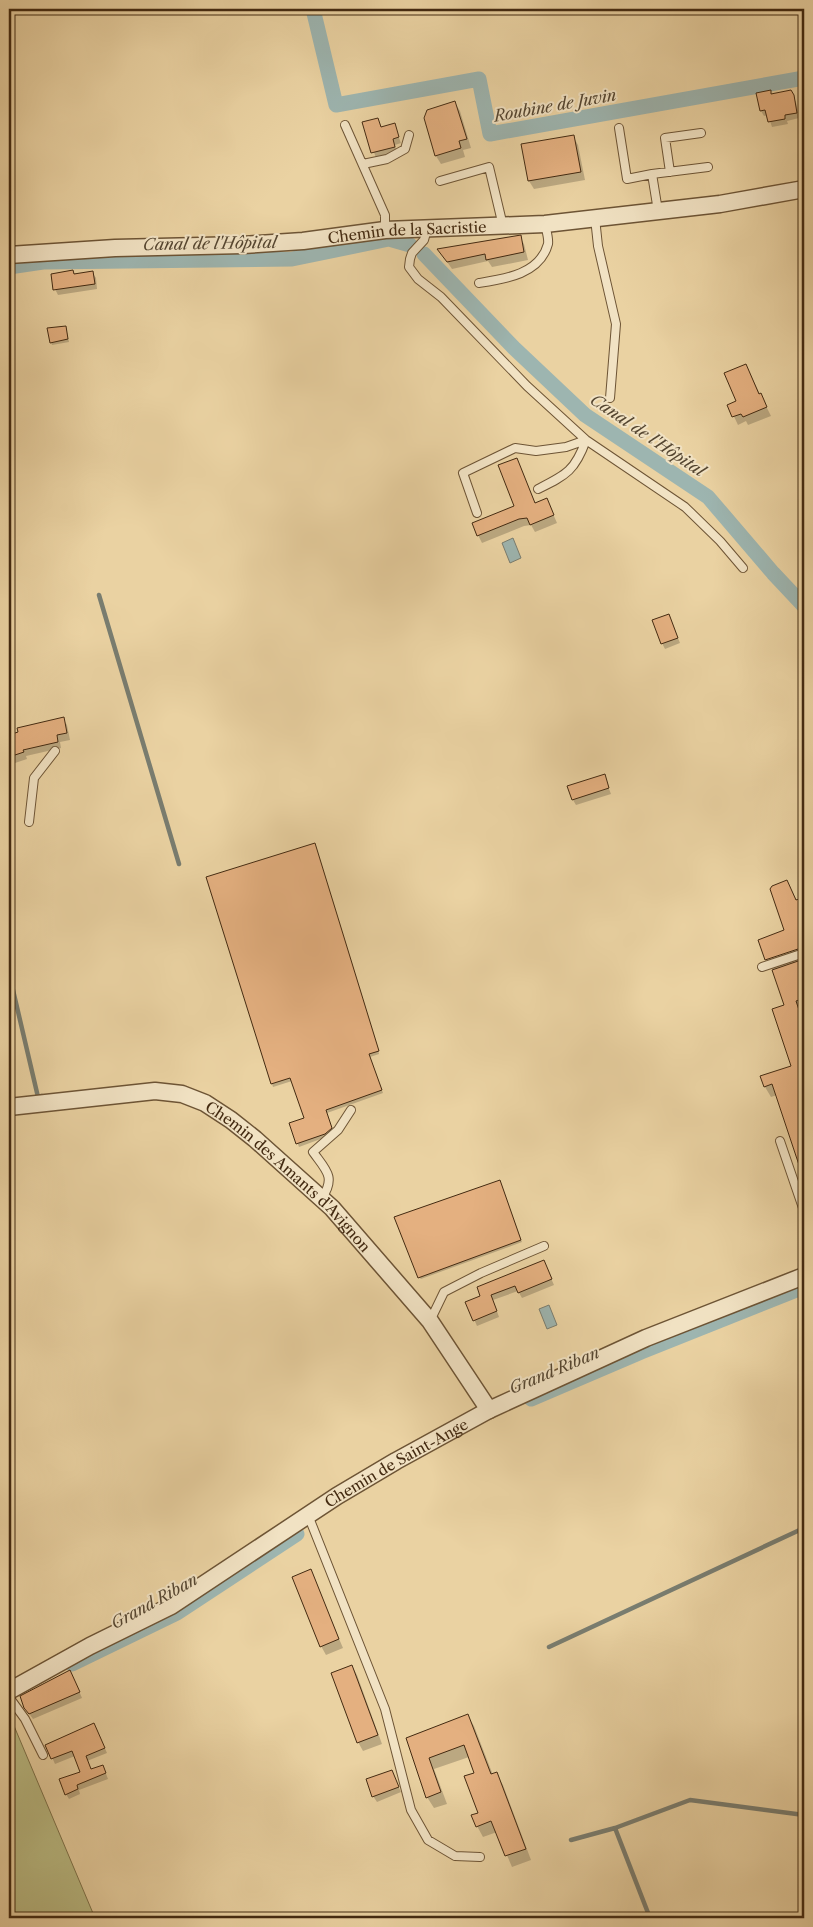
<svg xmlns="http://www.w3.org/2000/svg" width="813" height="1927" viewBox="0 0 813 1927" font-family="'Libre Caslon Text',serif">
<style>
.green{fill:#babb83;stroke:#7e724a}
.water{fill:#9db5b0;stroke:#797d70}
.shadow{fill:#0003}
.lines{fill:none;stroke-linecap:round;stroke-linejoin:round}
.stream{stroke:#797d70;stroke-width:4.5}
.canal{stroke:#9db5b0;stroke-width:15}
.building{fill:#e4b080;stroke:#432a11}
.service-casing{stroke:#6d5435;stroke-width:10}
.minor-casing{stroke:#6d5435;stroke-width:19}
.service{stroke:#f1e2c3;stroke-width:8}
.minor{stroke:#f1e2c3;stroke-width:16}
.labels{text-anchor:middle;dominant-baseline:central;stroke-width:4;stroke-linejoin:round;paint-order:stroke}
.street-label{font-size:15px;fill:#432a11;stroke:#f1e2c3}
.water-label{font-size:16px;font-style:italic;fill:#554631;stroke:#f1e2c3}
</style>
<rect width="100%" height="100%" fill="#ead2a2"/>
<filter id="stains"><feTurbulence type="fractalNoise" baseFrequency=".004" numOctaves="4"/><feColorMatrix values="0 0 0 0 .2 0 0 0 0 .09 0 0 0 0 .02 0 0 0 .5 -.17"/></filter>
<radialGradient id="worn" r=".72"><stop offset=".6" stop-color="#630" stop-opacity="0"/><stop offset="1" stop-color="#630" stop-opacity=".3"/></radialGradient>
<path class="green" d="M 9,1714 L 95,1918 L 9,1918 Z"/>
<path class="water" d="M 513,538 L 521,558 L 510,563 L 502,543 Z
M 549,1305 L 557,1325 L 547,1329 L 539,1309 Z"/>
<path class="shadow" d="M 790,91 L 796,102 L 799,118 L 787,121 L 788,124 L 772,127 L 768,115 L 764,116 L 761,111 L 758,94 L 770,92 L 772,95 Z
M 455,103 L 460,111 L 471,148 L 463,150 L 465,157 L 441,164 L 436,156 L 425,118 Z
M 378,119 L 382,128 L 394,125 L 401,143 L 395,145 L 397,152 L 376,158 L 364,123 Z
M 573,136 L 578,145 L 585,180 L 534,189 L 529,181 L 523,145 Z
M 520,237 L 524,244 L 528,260 L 492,267 L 488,261 L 452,269 L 439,250 Z
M 73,271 L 75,275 L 92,272 L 96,278 L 97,289 L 58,295 L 55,289 Z
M 66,327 L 69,342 L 52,345 L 51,342 Z
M 746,366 L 771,416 L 748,425 L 746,421 L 738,425 L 729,406 L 738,402 Z
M 516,459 L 535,504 L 547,500 L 557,523 L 535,532 L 531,525 L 524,526 L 482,543 L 478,535 L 516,507 Z
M 669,616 L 680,643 L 665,649 L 662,643 Z
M 63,719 L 67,725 L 70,740 L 60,742 L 61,748 L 26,756 L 27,759 L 9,765 L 9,736 Z
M 604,776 L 611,794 L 576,805 L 573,800 Z
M 316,848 L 379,1054 L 370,1057 L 383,1093 L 327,1113 L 333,1131 L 326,1137 L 299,1147 L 291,1124 L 306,1118 L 292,1081 L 273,1087 L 272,1084 L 208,877 Z
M 787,881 L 797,901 L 804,899 L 804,1010 L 801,1011 L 804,1021 L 804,1169 L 799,1160 L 777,1095 L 771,1097 L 765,1087 L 792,1067 L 785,1005 L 773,969 L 766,960 L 786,931 Z
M 501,1184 L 522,1242 L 421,1279 L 419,1277 Z
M 546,1267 L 554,1285 L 522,1298 L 518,1291 L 493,1300 L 499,1317 L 477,1326 L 467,1303 Z
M 310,1571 L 343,1648 L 326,1655 L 321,1646 Z
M 352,1666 L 357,1675 L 382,1744 L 363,1751 L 358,1742 Z
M 73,1677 L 82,1698 L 33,1719 L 25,1708 Z
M 467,1715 L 474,1726 L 493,1775 L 496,1774 L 503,1785 L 531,1860 L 512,1867 L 497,1832 L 483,1837 L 477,1826 L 479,1814 L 475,1774 L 469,1757 L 434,1769 L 447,1804 L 434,1808 L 427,1797 L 407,1738 Z
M 97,1730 L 107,1753 L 87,1761 L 91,1770 L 105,1771 L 108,1779 L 79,1790 L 80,1794 L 69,1799 L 66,1794 L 82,1773 L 75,1756 L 55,1764 L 47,1746 Z
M 394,1777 L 401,1792 L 377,1802 L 373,1796 Z"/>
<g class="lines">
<path class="stream" d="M 99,595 L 179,864
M 9,973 L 38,1097 L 42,1096
M 549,1647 L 804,1528
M 615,1828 L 650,1918
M 571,1840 L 615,1828 L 690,1800 L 804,1815"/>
<path class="canal" d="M 313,9 L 336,105 L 479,79 L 490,134 L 804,78
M 424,254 L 514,348 L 585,415 L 708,497 L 773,573 L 804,606
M 9,267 L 43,262 L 292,259 L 389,239 L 410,245
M 531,1399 L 641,1352 L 804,1287
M 72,1664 L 177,1613 L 297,1534"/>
</g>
<path class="building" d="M 771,90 L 771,94 L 791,90 L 794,95 L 797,113 L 785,115 L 785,119 L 768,122 L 765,110 L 760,111 L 756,93 Z
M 455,101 L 467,139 L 459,141 L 461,148 L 435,156 L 424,118 L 427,110 Z
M 378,118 L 381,127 L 395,123 L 399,137 L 393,139 L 395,147 L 371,153 L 362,122 Z
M 574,135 L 581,172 L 528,181 L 521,144 Z
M 521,235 L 524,252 L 486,260 L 485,254 L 447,262 L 437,249 Z
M 73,270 L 74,274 L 93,271 L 95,284 L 53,290 L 51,274 Z
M 66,326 L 68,339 L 50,343 L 47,328 Z
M 746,364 L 759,394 L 761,393 L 767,407 L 743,417 L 741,414 L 732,417 L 727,405 L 736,401 L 724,373 Z
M 517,458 L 535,503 L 547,498 L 554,515 L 530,525 L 527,518 L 519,519 L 477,536 L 472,523 L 514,506 L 498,465 Z
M 669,614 L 678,638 L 661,644 L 652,620 Z
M 64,717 L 67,733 L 57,735 L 58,742 L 23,750 L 24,752 L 9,757 L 9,735 L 18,732 L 17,728 Z
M 605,774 L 609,788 L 572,800 L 567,786 Z
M 315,843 L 379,1051 L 369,1054 L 382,1090 L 326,1110 L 332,1128 L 325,1134 L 296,1144 L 289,1123 L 304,1118 L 290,1078 L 271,1084 L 206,877 Z
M 787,880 L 796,900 L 804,897 L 804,947 L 765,960 L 758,940 L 784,930 L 770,889 L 772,886 Z
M 804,959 L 804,998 L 796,1001 L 804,1025 L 804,1174 L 802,1174 L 772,1084 L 764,1087 L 760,1076 L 791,1066 L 772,1009 L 784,1005 L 772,970 Z
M 500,1180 L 521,1240 L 418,1278 L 394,1217 Z
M 544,1260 L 552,1279 L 518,1293 L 515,1286 L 491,1295 L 497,1311 L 473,1321 L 465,1302 L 480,1296 L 477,1287 Z
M 311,1569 L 339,1639 L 320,1647 L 292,1577 Z
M 352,1665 L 378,1735 L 357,1743 L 331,1673 Z
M 70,1670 L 80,1692 L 29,1714 L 24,1708 L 20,1696 Z
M 468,1714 L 491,1774 L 497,1772 L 526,1849 L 505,1856 L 491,1821 L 476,1827 L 471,1815 L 478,1813 L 464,1776 L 474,1773 L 464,1745 L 429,1758 L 441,1792 L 426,1798 L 406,1738 Z
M 94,1723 L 105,1748 L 86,1756 L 91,1769 L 103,1765 L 106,1773 L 77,1785 L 78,1789 L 65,1795 L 59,1779 L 80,1772 L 72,1751 L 51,1759 L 45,1745 Z
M 392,1770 L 399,1787 L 372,1797 L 366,1779 Z"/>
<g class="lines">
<defs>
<path id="service" d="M 345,125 L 385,215 L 385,230
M 619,128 L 627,179 L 652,174
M 363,164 L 387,159 L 405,149 L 409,135
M 670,172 L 665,138 L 701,133
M 440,181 L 489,167 L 503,226
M 658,211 L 652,174 L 708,167
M 595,218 L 598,246 L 616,324 L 610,398
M 427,229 L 424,240 L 412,253 L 410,259 L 409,267 L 418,279 L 441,297 L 527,386 L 586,440 L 685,507 L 720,541 L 743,568
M 479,283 C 505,279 540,274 548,244 C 549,238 546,230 545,224
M 538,489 C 566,475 575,471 586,440
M 477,513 L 463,473 L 515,448 L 536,451 L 566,447 L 586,440
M 29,822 L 34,778 L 55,751
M 762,967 L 804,953
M 780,1141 L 804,1211
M 322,1198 C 336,1177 326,1170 313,1152 L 338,1130 L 351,1110
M 430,1321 L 444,1292 L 481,1273 L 544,1246
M 308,1515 L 385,1709 L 411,1810 L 428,1840 L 455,1856 L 480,1857
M 9,1697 L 25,1719 L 43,1755"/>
<g id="minor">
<path id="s1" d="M 9,255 L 115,248 L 243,245 L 303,241 L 385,230 L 545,224 L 720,204 L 804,189"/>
<path id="s2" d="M 9,1107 L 155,1091 L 182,1094 L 205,1103 L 231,1120 L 255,1139 L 332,1208 L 430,1321 L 489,1410"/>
<path id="s3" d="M 9,1691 L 90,1646 L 171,1606 L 337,1496 L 396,1461 L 489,1410 L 646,1338 L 804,1276"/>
</g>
</defs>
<use href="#service" class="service-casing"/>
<use href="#minor" class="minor-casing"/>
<use href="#service" class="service"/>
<use href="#minor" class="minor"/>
</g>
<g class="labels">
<g class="street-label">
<text stroke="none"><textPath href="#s1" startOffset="399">Chemin de la Sacristie</textPath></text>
<text stroke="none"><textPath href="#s2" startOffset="310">Chemin des Amants d'Avignon</textPath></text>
<text stroke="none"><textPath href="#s3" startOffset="450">Chemin de Saint-Ange</textPath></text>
</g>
<g class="water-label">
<text transform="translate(555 105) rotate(-10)">Roubine de Juvin</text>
<text transform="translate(210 243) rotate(-1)">Canal de l'Hôpital</text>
<text transform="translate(648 435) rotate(34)">Canal de l'Hôpital</text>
<text transform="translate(554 1370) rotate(-23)">Grand Riban</text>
<text transform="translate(154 1601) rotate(-29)">Grand Riban</text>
</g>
</g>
<rect width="813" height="1927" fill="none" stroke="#ead2a2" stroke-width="30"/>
<rect x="10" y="10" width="793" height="1907" fill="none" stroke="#432a11" stroke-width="2.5"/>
<rect x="15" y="15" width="783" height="1897" fill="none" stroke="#432a11"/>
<rect width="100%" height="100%" filter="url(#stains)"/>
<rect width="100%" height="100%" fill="url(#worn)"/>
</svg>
